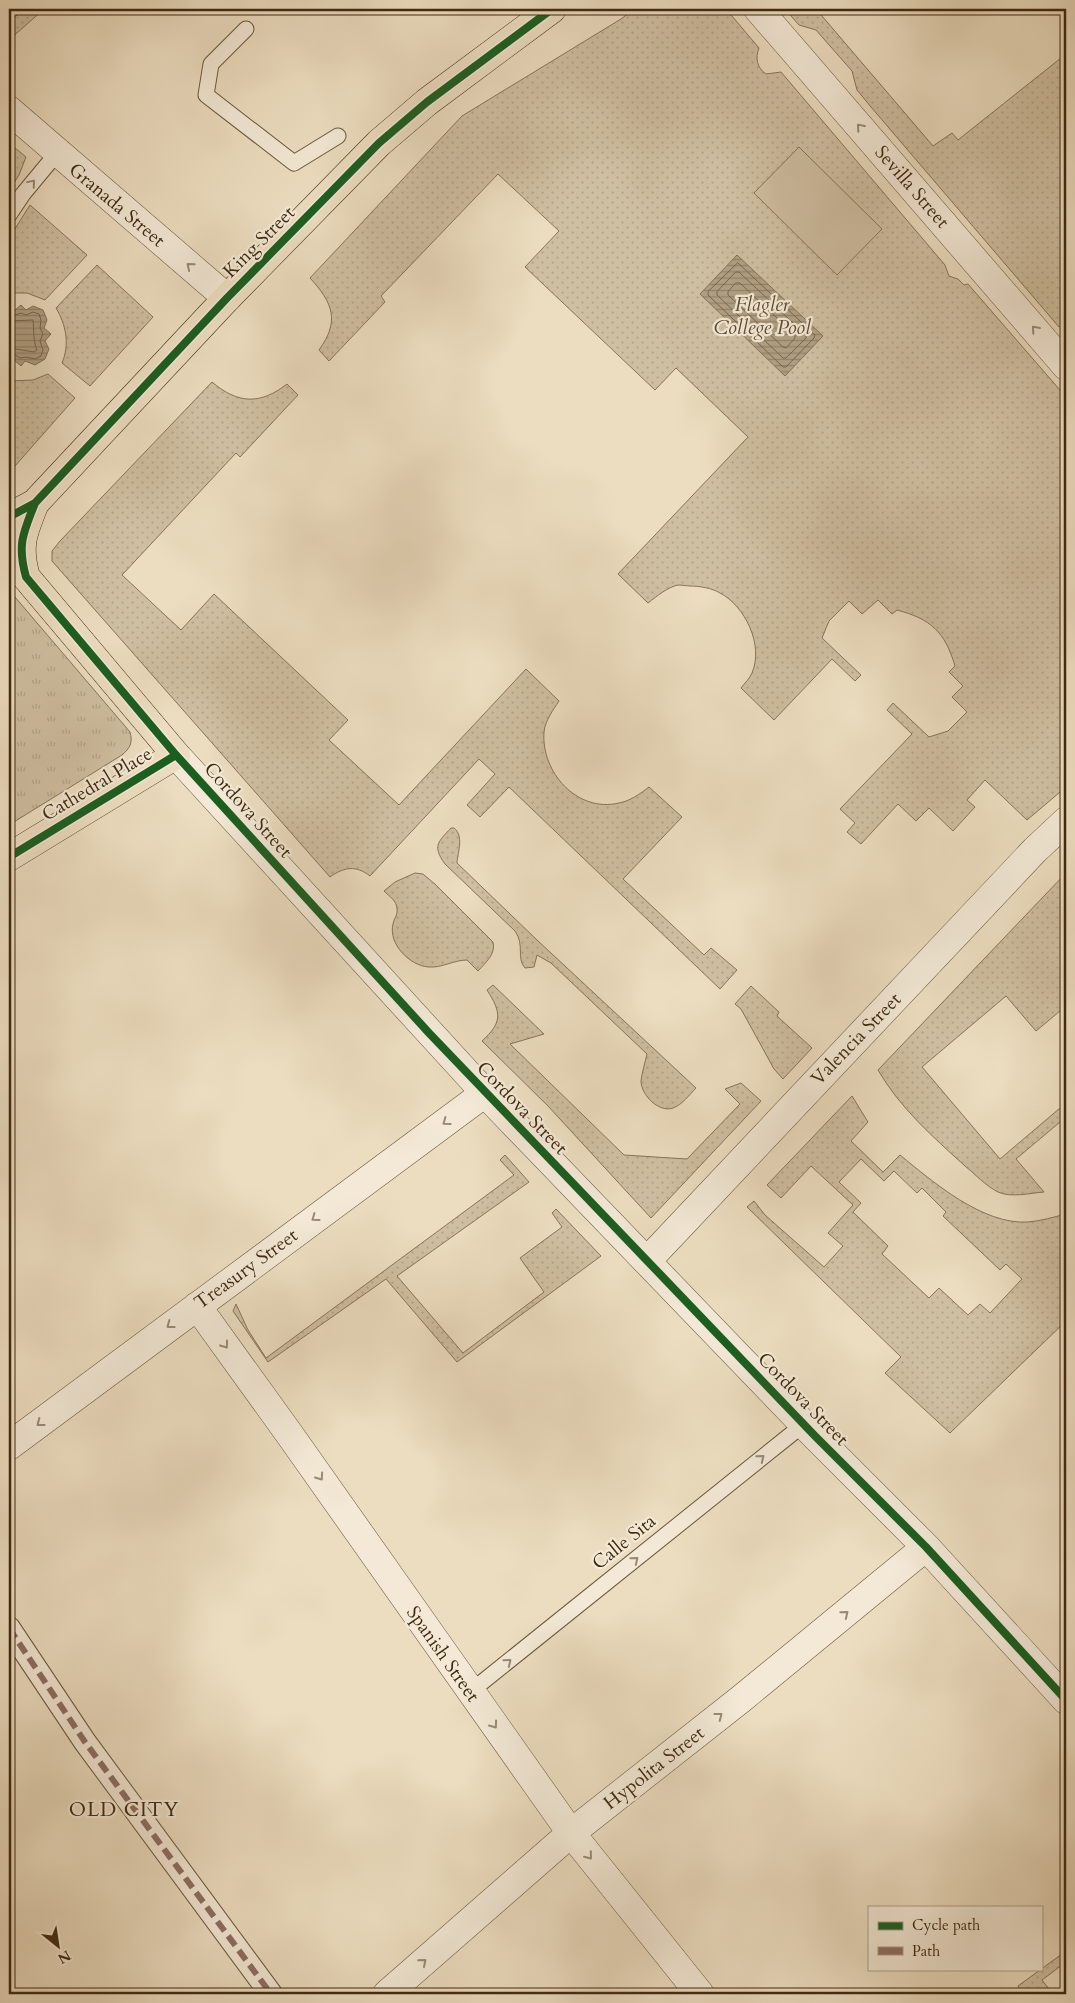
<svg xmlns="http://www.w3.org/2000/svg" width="1075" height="2003" viewBox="0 0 1075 2003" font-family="Cardo,serif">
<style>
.grass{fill:url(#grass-dots);stroke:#877459;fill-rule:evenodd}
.park{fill:url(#park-tufts);stroke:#877459}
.pitch{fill:#cfbfa2;stroke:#877459}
.water{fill:url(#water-rules);stroke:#837156}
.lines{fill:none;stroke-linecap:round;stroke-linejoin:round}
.shore{stroke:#78654a;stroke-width:1}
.service-casing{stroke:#6a573c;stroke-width:17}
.pedestrian-casing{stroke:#6a573c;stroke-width:24}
.minor-casing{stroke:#6a573c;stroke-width:29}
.primary-casing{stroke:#3f2a10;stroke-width:29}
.service{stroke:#f3e9d6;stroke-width:15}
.pedestrian{stroke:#f3e9d6;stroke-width:22}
.minor{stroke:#f3e9d6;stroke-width:28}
.primary{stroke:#ecddc0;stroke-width:28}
.quiet{stroke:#8d6e63;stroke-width:6;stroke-dasharray:12 6;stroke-linecap:butt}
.cycleway-casing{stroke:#f3e9d6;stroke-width:11}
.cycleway{stroke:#1b5e20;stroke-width:8}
.oneway{stroke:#998a73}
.labels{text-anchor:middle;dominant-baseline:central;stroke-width:4.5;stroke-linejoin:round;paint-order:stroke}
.street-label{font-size:19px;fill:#3f2a10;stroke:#f3e9d6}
.water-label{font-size:20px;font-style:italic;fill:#614d33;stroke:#f3e9d6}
.neighbourhood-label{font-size:20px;letter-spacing:1px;fill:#3f2a10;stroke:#f3e9d6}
</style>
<defs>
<pattern id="grass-dots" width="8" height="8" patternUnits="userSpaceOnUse" patternTransform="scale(1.25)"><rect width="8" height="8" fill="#cfbfa2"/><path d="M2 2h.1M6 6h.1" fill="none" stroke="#b3a48a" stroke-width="1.8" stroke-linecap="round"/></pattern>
<pattern id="park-tufts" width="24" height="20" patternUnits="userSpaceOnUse" patternTransform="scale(1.25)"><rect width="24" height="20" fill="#cfbfa2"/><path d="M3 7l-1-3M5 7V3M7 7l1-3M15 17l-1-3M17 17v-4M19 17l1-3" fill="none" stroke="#b3a48a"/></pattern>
<pattern id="water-rules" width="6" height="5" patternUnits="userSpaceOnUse" patternTransform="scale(1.25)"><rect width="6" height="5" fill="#b1a084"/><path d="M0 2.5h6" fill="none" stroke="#91836b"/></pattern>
</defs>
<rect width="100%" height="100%" fill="#ecddc0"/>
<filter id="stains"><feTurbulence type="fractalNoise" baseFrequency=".004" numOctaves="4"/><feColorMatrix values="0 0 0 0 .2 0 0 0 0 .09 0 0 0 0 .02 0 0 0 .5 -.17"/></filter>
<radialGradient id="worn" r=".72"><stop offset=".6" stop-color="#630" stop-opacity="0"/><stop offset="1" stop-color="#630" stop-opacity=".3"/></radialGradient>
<path class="grass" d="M 24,9 L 44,9 L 9,40 L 9,22 Z
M 634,9 L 726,9 L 759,48 C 755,58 757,68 766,74 L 781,72 L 945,265 L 949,276 L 958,279 L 964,285 L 968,284 L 1066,397 L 1066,787 L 1027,820 L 985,780 L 967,800 L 975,807 L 953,831 L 929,808 L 916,821 L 898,804 L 861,844 L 847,832 L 855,823 L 840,809 L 912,734 L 887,710 L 893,703 L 929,737 L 948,731 L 967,712 L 952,697 L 963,686 L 949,672 L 955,666 C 945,632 931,619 897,610 L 892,614 L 878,600 L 862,614 L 849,601 L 829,621 L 822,638 L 861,675 L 855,681 L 832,659 L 774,720 L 741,688 C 744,684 750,678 752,673 C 764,645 745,606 720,593 C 712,588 699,586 690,586 C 687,586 682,585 678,585 C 668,587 657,596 648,603 L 618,574 L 748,437 L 676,368 L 655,390 L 525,267 L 559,231 L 498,174 L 381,296 L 385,302 L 329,361 L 319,350 C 340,321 333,303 310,278 L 462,116 L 621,19 Z
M 785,9 L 816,9 L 933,146 L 952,133 L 958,140 L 1066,54 L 1066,323 L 1059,327 L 871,107 L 857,90 L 852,71 L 816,30 L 799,25 Z
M 9,143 L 26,157 L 19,175 L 9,191 Z
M 30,205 L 87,255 L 45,300 L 27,293 L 9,293 L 9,238 Z
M 97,265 L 153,317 L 90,386 L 62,363 C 70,344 66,325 56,308 Z
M 48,374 L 75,398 L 15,466 L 9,469 L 9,381 L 33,380 Z
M 212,382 C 238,404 260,405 287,384 L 298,395 L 240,457 L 236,453 L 122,575 L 181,630 L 214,594 L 348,720 L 329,740 L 399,805 L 526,669 L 559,701 C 553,710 545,721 544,732 C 541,772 577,813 619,803 C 630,801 640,794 649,787 L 682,817 L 623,879 L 704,955 L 711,948 L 737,970 L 720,989 L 509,787 L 480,817 L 467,805 L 495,774 L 479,759 L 370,876 C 356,865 344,867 330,877 L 52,561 L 52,551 L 60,541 Z
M 451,828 L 454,828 C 464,836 458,851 457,863 L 537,940 L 696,1088 C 689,1095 682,1105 673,1108 C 659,1113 641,1095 641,1081 C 642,1072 645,1063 647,1054 L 551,963 L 537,955 L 534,967 L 525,968 C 516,958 525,945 515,931 L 445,864 C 432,846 438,842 451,828 Z
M 415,873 L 423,874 L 436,885 L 493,942 C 496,954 486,962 478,971 L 467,960 C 454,960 442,968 429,967 C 410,966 388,944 393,924 C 394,918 398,915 397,909 C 397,901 389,896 384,891 L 395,882 Z
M 1066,873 L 1066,1006 L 1036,1031 L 1006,996 L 922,1067 L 1000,1159 L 1066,1103 L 1066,1117 L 1016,1159 L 1044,1192 C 1030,1193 1011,1198 998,1192 C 986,1186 975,1174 965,1166 C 933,1137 900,1108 878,1070 Z
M 493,985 L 544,1034 L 510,1044 L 624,1155 L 687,1159 L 740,1104 L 725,1089 L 741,1083 L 761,1101 L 651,1218 L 548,1106 L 482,1041 C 502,1023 502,1013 487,990 Z
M 751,986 L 779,1012 L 777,1016 L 812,1048 L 783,1079 L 774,1069 L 741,1009 L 735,1004 Z
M 852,1096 L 868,1122 L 851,1141 L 883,1172 L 900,1155 C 933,1182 983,1225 1028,1222 C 1041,1221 1054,1217 1066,1214 L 1066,1321 L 950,1433 L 885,1373 L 901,1357 L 747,1207 L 754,1201 L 765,1215 L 824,1267 L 843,1246 L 828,1233 L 853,1205 L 811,1166 L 781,1198 L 767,1185 ZM 861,1159 L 884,1181 L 894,1171 L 917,1193 L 922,1188 L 946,1212 L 943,1216 L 1000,1270 L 1006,1264 L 1022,1279 L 990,1313 L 980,1304 L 968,1315 L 939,1288 L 929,1298 L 882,1254 L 888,1246 L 853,1212 L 861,1203 L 839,1182 Z
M 505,1155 L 529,1182 L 397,1276 L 463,1353 L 544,1292 L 520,1258 L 562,1227 L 552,1213 L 556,1209 L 601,1256 L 457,1362 L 386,1279 L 268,1362 L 233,1311 L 236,1304 L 248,1330 L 266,1358 L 514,1175 L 500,1160 Z
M 1066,1951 L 1066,1962 L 1042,1980 L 1053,1994 L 1023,1994 L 1018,1986 Z"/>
<path class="park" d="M 9,590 L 130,732 C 133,743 130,748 122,755 L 9,825 Z"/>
<path class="pitch" d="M 799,147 L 882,229 L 837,275 L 754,193 Z"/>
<path class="water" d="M 737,255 L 823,336 L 785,376 L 700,294 Z
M 21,305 L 26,310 L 33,306 L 43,310 L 47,320 L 44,328 L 51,334 L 45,341 L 49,349 L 45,359 L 35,365 L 25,361 L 21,366 L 14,360 L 9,362 L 9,309 L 15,310 Z"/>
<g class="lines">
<path class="shore" d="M 738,263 L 815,335 L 814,338 L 786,367 L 783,367 L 708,295 L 708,292 Z
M 736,272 L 739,272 L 806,335 L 806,338 L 786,358 L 783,358 L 717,295 L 717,292 Z
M 736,283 L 740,283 L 795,335 L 795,338 L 786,348 L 783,347 L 728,295 L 728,292 Z
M 9,314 L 15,315 L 21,313 L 26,315 L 33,312 L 39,314 L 41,320 L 40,328 L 43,334 L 40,341 L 43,350 L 41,356 L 35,359 L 26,357 L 20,358 L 15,355 L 9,356
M 9,321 L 33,320 C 34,330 33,341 37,350 L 34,352 L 16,349 L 9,350"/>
<defs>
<path id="service" d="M 246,29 L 211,64 L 206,95 L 294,163 L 338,136
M 9,215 L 23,194 L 57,153
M 470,1692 L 804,1424"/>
<path id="pedestrian" d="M 9,1628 L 85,1742 L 271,1994"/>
<path id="minor" d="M 758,9 L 1066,366
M 9,110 L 227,298
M 176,755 L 497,1106 L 815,1436 L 926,1547 L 1066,1700
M 647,1261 L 1035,850 L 1066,821
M 197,1306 L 290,1435 L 571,1833 L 700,1994
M 9,1446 L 485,1093
M 387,1994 L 571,1833 L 741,1699 L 926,1547"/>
<path id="primary" d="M 9,517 L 35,503 L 227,298 L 379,143 L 427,102 L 552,9
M 9,857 L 176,755 L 26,577 C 17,545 23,533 35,503"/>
</defs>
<use href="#service" class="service-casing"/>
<use href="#pedestrian" class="pedestrian-casing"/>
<use href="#minor" class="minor-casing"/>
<use href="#primary" class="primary-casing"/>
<use href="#service" class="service"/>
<use href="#pedestrian" class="pedestrian"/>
<use href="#minor" class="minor"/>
<use href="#primary" class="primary"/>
<path class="quiet" d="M 9,1628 L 85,1742 L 271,1994"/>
<defs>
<path id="cycleway" d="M 35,503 C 23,533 17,545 26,577 L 176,755 L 429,1033 L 815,1436 L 926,1547 L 1066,1700
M 9,517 L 35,503 L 227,298 L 379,143 L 427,102 L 552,9
M 9,857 L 176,755"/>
</defs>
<use href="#cycleway" class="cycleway-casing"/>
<use href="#cycleway" class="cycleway"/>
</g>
<defs><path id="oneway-chevron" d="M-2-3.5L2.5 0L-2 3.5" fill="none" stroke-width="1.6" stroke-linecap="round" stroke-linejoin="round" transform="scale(1.25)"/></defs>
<g class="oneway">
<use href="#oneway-chevron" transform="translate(860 127) rotate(-131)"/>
<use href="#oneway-chevron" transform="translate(32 183) rotate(-50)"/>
<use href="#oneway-chevron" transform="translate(190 266) rotate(-140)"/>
<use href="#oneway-chevron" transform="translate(1035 329) rotate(-131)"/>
<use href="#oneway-chevron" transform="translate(446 1122) rotate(144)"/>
<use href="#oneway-chevron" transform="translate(315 1218) rotate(144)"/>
<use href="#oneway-chevron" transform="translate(170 1325) rotate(143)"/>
<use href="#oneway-chevron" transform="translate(225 1345) rotate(54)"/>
<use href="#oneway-chevron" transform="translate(40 1423) rotate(143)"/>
<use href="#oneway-chevron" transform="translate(761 1458) rotate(-39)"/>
<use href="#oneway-chevron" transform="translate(320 1477) rotate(55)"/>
<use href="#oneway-chevron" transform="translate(635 1560) rotate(-39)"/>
<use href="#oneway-chevron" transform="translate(845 1614) rotate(-39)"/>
<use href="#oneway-chevron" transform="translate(508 1662) rotate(-39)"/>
<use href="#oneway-chevron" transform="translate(719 1716) rotate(-38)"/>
<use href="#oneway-chevron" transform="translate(494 1725) rotate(54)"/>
<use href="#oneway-chevron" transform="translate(589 1856) rotate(51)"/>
<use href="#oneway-chevron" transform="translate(423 1962) rotate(-41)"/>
</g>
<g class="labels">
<g class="street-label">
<text transform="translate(912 187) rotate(49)">Sevilla Street</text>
<text transform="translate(117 205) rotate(40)">Granada Street</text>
<text transform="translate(259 242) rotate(-45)">King Street</text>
<text transform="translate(97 784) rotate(-31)">Cathedral Place</text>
<text transform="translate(248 810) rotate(48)">Cordova Street</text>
<text transform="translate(856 1039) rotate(-46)">Valencia Street</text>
<text transform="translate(522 1108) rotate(46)">Cordova Street</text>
<text transform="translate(246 1269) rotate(-36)">Treasury Street</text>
<text transform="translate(803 1399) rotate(46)">Cordova Street</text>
<text transform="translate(624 1542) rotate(-39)">Calle Sita</text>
<text transform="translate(443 1654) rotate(55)">Spanish Street</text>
<text transform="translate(654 1768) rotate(-38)">Hypolita Street</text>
</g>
<g class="water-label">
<text x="762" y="304">Flagler<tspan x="762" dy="23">College Pool</tspan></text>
</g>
<g class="neighbourhood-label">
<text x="124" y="1809">OLD CITY</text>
</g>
</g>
<rect width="1075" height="2003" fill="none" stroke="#ecddc0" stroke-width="30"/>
<rect x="10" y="10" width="1055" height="1983" fill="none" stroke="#3f2a10" stroke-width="2.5"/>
<rect x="15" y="15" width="1045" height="1973" fill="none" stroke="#3f2a10"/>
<rect x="868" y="1906" width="175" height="65" fill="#f3e9d6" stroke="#ab9d87"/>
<rect x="878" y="1922" width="25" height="8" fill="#1b5e20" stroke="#ab9d87"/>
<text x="912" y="1930" font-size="15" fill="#3f2a10">Cycle path</text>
<rect x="878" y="1947" width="25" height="8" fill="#8d6e63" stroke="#ab9d87"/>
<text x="912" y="1956" font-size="15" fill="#3f2a10">Path</text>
<g transform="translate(58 1946) rotate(150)" stroke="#f3e9d6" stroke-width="4" paint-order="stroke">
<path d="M0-4L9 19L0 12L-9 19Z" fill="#3f2a10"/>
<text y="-8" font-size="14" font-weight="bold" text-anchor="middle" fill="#3f2a10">N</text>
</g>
<rect width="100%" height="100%" filter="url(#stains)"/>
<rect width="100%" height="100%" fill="url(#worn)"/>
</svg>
